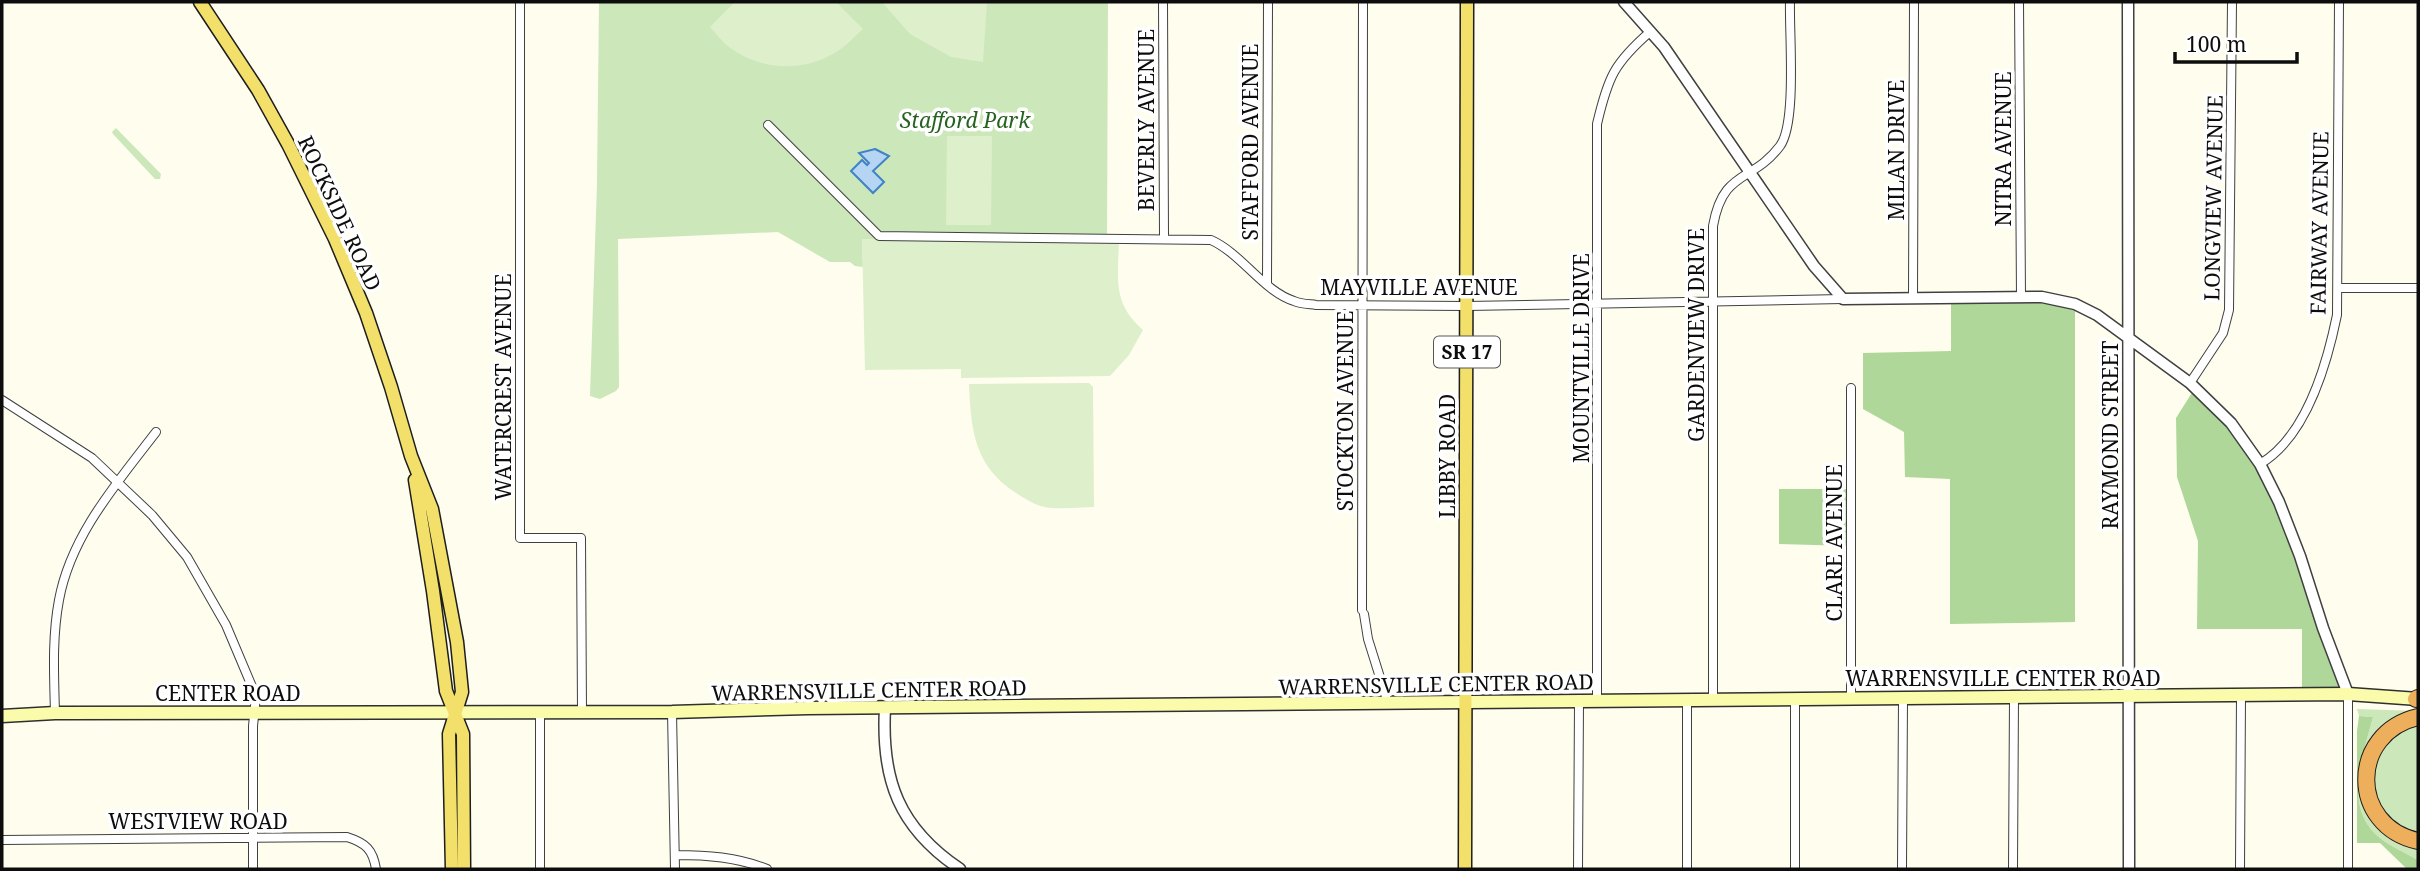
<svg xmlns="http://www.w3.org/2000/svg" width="2420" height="871" viewBox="0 0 2420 871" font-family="'Noto Serif',serif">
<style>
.green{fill:#cce7b9}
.forest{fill:#aed799}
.pitch{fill:#deefcb}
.water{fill:#b5d5f3;stroke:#3f82c7;stroke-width:2}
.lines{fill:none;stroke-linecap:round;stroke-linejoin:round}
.minor-casing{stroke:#404040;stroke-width:10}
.tertiary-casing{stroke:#404040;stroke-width:13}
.secondary-casing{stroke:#2f2f2f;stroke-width:15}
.primary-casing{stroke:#1e1e1e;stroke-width:15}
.motorway-casing{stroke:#1e1e1e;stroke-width:18}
.minor{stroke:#fff;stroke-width:8}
.tertiary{stroke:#fff;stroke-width:10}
.secondary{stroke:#fbfbac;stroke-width:12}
.primary{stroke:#f2e06a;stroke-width:12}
.motorway{stroke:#eeaf5d;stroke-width:16}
.labels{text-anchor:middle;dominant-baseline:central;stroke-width:7;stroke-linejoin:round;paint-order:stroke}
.shield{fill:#fff;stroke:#565656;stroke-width:2}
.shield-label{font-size:19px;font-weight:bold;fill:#0d0d0d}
.park-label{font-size:21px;font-style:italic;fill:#276220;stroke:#fff}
.street-label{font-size:21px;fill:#0d0d0d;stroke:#fff}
</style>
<rect width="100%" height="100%" fill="#fefdee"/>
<path class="green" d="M 599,2 L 1108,2 L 1107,240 L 862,239 L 863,267 L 855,266 L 850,262 L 830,262 L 778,232 L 618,239 L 619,387 L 616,391 L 600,399 L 590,396 L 597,184 Z
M 116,128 L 161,174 L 160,179 L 155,179 L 113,134 L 112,132 Z
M 2357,709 L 2418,711 L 2382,731 L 2365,806 L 2418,847 L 2418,860 C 2406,853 2391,847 2380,838 C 2342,808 2363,755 2373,717 L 2359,716 Z
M 2418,720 L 2418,834 C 2395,824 2368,808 2372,778 C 2374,767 2379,756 2381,745 Z"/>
<path class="forest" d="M 1951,298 L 2075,304 L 2075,622 L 1950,624 L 1950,479 L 1905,477 L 1904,432 L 1863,409 L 1863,353 L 1951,351 Z
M 2195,388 L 2260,464 L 2348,694 L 2302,695 L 2302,629 L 2197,629 L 2198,541 L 2177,477 L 2176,418 Z
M 1779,489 L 1851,489 L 1851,546 L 1779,544 Z
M 2359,716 L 2373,717 C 2363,755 2342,808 2380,838 C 2391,847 2406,853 2418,860 L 2418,869 L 2407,869 L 2380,843 L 2357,843 L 2357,731 Z"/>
<path class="pitch" d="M 735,2 L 836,2 L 863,29 C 855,36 847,45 838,51 C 804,73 761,71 729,47 C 722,42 716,33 710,27 Z
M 882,2 L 987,2 L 983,62 L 951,57 L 910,34 Z
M 947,136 L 992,136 L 991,225 L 946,225 Z
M 862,239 L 1119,240 C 1118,279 1112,303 1143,330 L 1129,355 L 1110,376 L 961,378 L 961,369 L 865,370 Z
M 1089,383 L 1093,387 L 1094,507 C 1079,507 1060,510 1045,507 C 1036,506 1024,498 1016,493 C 974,466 971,430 969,384 Z"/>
<path class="water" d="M 875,149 L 889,156 L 873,171 L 884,182 L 873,193 L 851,171 L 862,160 L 867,165 L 869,163 L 859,153 Z"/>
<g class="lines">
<defs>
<path id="minor" d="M 520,2 L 520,538 L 581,538 L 582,712
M 1163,2 L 1164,238
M 2019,2 L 2021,297
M 768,125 L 879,236 L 1211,240 C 1242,254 1263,291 1294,301 C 1301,304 1309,304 1316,305 L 1467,306 L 1843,299
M 1267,283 L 1268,2
M 2339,288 L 2418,288
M 1913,298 L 1914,2
M 2190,383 L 2223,333 L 2229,310 L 2232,2
M 1851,388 L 1851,699
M 2,400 L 92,458 L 152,515 L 187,557 L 226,625 L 256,696 L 253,726 L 253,869
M 2260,464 C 2306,437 2327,364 2337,315 L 2339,2
M 1362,610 L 1363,2
M 1364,614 L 1368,639 L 1388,703
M 1713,700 L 1713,226 C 1723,169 1752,183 1780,146 C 1797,123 1789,33 1790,2
M 1597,702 L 1597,124 C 1608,77 1614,63 1651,31
M 672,712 L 675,869
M 55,713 C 54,675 52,637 59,600 C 71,535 117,483 156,432
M 2,840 L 347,837 C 366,843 373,850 376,869
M 675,855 C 707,855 737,857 767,869
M 540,869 L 540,712
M 1578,869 L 1579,702
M 1687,869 L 1687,700
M 1795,869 L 1795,699
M 1902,869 L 1903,699
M 2013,869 L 2014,698
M 2240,869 L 2241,696
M 2348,869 L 2348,694"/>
<path id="tertiary" d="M 1624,2 L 1664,47 L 1814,266 L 1843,299 L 2042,297 L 2075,304 L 2097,315 L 2190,383 L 2231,423 L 2260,464 L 2279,502 L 2300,556 L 2323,628 L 2348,694
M 2128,2 L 2129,869
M 885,708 C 881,780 899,828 960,869"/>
<path id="secondary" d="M 2,716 L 55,713 L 672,712 L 808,708 L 2348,694 L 2418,699"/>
<path id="primary" d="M 200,2 L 258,90 L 288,144 L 335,239 L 366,313 L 391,387 L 411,456 L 432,509 L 457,642 L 462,692 L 449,734 L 452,869
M 415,480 L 433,591 L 446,691 L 463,734 L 464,869
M 1465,869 L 1467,2"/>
<path id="motorway" d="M 2416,699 L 2418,698
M 2418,717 C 2349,733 2349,826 2418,841"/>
</defs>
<use href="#minor" class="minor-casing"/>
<use href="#tertiary" class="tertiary-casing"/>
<use href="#secondary" class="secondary-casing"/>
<use href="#primary" class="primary-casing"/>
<use href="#motorway" class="motorway-casing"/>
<use href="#minor" class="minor"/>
<use href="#tertiary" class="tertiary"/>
<use href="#secondary" class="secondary"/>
<use href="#primary" class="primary"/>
<use href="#motorway" class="motorway"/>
</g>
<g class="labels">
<rect class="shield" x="1434" y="336.5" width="66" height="31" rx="5"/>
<g class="shield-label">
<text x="1467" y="352">SR 17</text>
</g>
<g class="park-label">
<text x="965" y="120">Stafford Park</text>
</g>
<g class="street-label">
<text transform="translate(1146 120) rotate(-90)">BEVERLY AVENUE</text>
<text transform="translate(1250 142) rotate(-90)">STAFFORD AVENUE</text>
<text transform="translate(2003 149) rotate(-90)">NITRA AVENUE</text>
<text transform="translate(1896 150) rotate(-90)">MILAN DRIVE</text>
<text transform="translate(2213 198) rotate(-89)">LONGVIEW AVENUE</text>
<text transform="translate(340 213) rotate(65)">ROCKSIDE ROAD</text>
<text transform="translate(2319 223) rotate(-89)">FAIRWAY AVENUE</text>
<text x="1419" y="287">MAYVILLE AVENUE</text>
<text transform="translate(1696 335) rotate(-90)">GARDENVIEW DRIVE</text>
<text transform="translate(1581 358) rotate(-90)">MOUNTVILLE DRIVE</text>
<text transform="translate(503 387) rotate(-90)">WATERCREST AVENUE</text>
<text transform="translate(1345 411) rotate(-90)">STOCKTON AVENUE</text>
<text transform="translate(2110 435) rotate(-90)">RAYMOND STREET</text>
<text transform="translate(1447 456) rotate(-90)">LIBBY ROAD</text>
<text transform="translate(1834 543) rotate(-90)">CLARE AVENUE</text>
<text x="2003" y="678">WARRENSVILLE CENTER ROAD</text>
<text transform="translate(1436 684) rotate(-1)">WARRENSVILLE CENTER ROAD</text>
<text transform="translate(869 690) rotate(-1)">WARRENSVILLE CENTER ROAD</text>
<text x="228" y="693">CENTER ROAD</text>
<text x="198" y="821">WESTVIEW ROAD</text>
</g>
</g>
<rect width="2420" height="871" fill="none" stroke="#0d0d0d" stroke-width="7"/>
<path d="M2175 52v10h122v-10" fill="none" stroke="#0d0d0d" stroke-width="3.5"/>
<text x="2186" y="52" font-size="21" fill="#0d0d0d" stroke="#ffffff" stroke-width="5" paint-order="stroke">100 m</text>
</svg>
